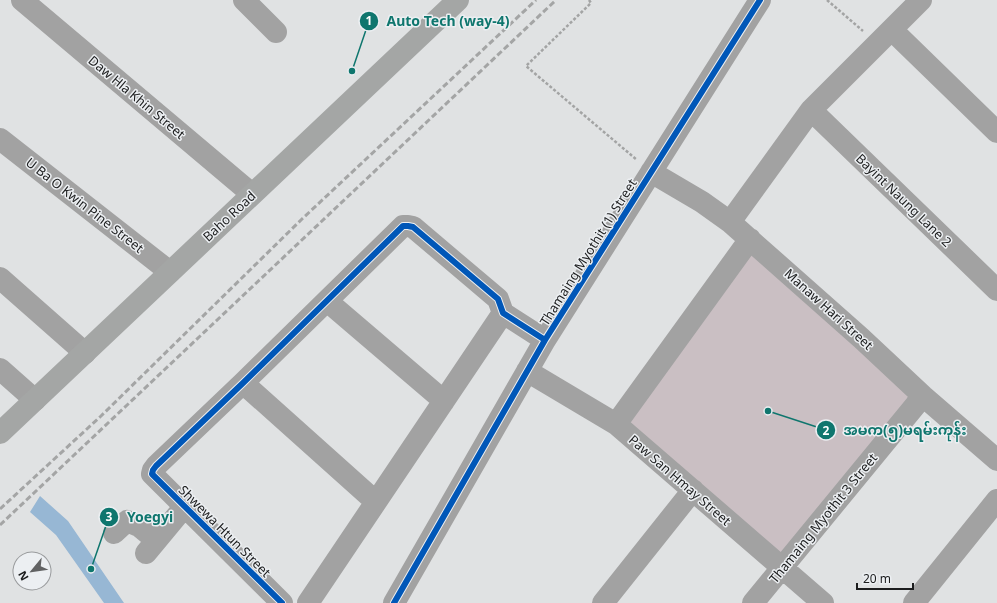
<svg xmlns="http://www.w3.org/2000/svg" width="997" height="603" viewBox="0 0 997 603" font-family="'Noto Sans','Noto Sans Myanmar',sans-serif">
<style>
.water{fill:#97b7d4}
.building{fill:#cabfc3;stroke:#9a999a}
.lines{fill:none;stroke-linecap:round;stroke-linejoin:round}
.path{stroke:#a3a4a4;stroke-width:2.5;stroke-dasharray:3 2;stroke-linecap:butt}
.minor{stroke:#a2a2a2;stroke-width:22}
.major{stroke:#a4a6a5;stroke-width:22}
.rail{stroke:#a4a5a5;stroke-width:3;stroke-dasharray:6 3;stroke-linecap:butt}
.cycleway-casing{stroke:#eceff2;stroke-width:8}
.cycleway{stroke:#0057b8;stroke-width:6}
.labels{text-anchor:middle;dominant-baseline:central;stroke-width:3;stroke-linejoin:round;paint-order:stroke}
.street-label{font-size:13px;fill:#1c1d1e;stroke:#eceff2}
.leader{fill:none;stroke:#0f766e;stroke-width:1.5}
.callout-dot{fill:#0f766e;stroke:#eceff2;stroke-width:1.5}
.mark-label{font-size:12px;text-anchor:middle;font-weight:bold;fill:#fff}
.callout-label{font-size:14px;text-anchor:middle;font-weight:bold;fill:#0f766e;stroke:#eceff2;stroke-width:3;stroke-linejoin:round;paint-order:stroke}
</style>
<rect width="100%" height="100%" fill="#e0e2e3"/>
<path class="water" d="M 40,496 L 68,521 L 124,603 L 104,603 L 56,535 L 30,512 Z"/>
<path class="building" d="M 751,248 L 910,392 L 899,425 L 782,557 L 626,420 Z"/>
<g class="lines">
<path class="path" d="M 589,0 L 591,3 L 526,66 L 637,160
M 827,0 L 863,31"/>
<path class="minor" d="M 22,0 L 252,194
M 244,0 L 276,32
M 892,30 L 997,132
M 811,110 L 997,290
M 0,139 L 170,272
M 651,172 L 702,202 L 730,222 L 861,338 L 923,396 L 997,460
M 730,222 L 811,110 L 921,0
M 0,278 L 85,353
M 327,301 L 444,401
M 0,369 L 35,400
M 527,371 L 616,424 L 823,603
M 243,383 L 376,502
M 616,424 L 750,239
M 114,533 L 127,521 L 139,526 L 156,540
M 146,553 L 185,506
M 282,603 L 152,474 L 153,470 L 156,466 L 243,383 L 403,226 L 408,226 L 413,227 L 498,299 L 503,313 L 545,340
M 308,603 L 503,313
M 394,603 L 545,340 L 760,0
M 603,603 L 693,490
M 753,603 L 923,396
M 914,603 L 997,500"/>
<path class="major" d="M 0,433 L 458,0"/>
<path class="rail" d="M 0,509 L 101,416 L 302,219 L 536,0
M 0,525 L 556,0"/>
<defs>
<path id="cycleway" d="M 282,603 L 152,474 L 153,470 L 156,466 L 243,383 L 403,226 L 408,226 L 413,227 L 498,299 L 503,313 L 545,340
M 394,603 L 545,340 L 760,0"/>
</defs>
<use href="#cycleway" class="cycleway-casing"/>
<use href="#cycleway" class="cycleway"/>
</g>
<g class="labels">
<g class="street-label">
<text transform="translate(137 97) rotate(40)">Daw Hla Khin Street</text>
<text transform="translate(904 200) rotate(44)">Bayint Naung Lane 2</text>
<text transform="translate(85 205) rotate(38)">U Ba O Kwin Pine Street</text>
<text transform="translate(229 216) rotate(-43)">Baho Road</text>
<text transform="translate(588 252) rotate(-58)">Thamaing Myothit (1) Street</text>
<text transform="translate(829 309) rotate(42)">Manaw Hari Street</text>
<text transform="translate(680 480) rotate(41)">Paw San Hmay Street</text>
<text transform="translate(823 518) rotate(-51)">Thamaing Myothit 3 Street</text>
<text transform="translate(225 531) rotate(45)">Shwewa Htun Street</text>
</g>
</g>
<path class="leader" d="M352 71L369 21M768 411L826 430M91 569L109 517"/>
<g class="callout-dot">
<circle cx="352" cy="71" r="4"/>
<circle cx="768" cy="411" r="4"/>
<circle cx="91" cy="569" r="4"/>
<circle cx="369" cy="21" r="10"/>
<circle cx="826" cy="430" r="10"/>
<circle cx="109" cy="517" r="10"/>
</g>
<g class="mark-label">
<text x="369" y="25">1</text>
<text x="826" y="435">2</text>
<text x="109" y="521">3</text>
</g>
<g class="callout-label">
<text x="448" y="26">Auto Tech (way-4)</text>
<text x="905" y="435">အမက(၅)မရမ်းကုန်း</text>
<text x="150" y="522">Yoegyi</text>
</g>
<g transform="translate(32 571) rotate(241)"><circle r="19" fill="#eceff2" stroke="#999b9d"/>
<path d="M0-3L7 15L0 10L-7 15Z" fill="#616263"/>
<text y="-6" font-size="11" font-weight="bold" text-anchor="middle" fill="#1c1d1e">N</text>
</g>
<path d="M857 583v6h56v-6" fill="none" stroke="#1c1d1e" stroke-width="2"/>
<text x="863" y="583" font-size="12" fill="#1c1d1e" stroke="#eceff2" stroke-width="3" paint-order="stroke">20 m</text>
</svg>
